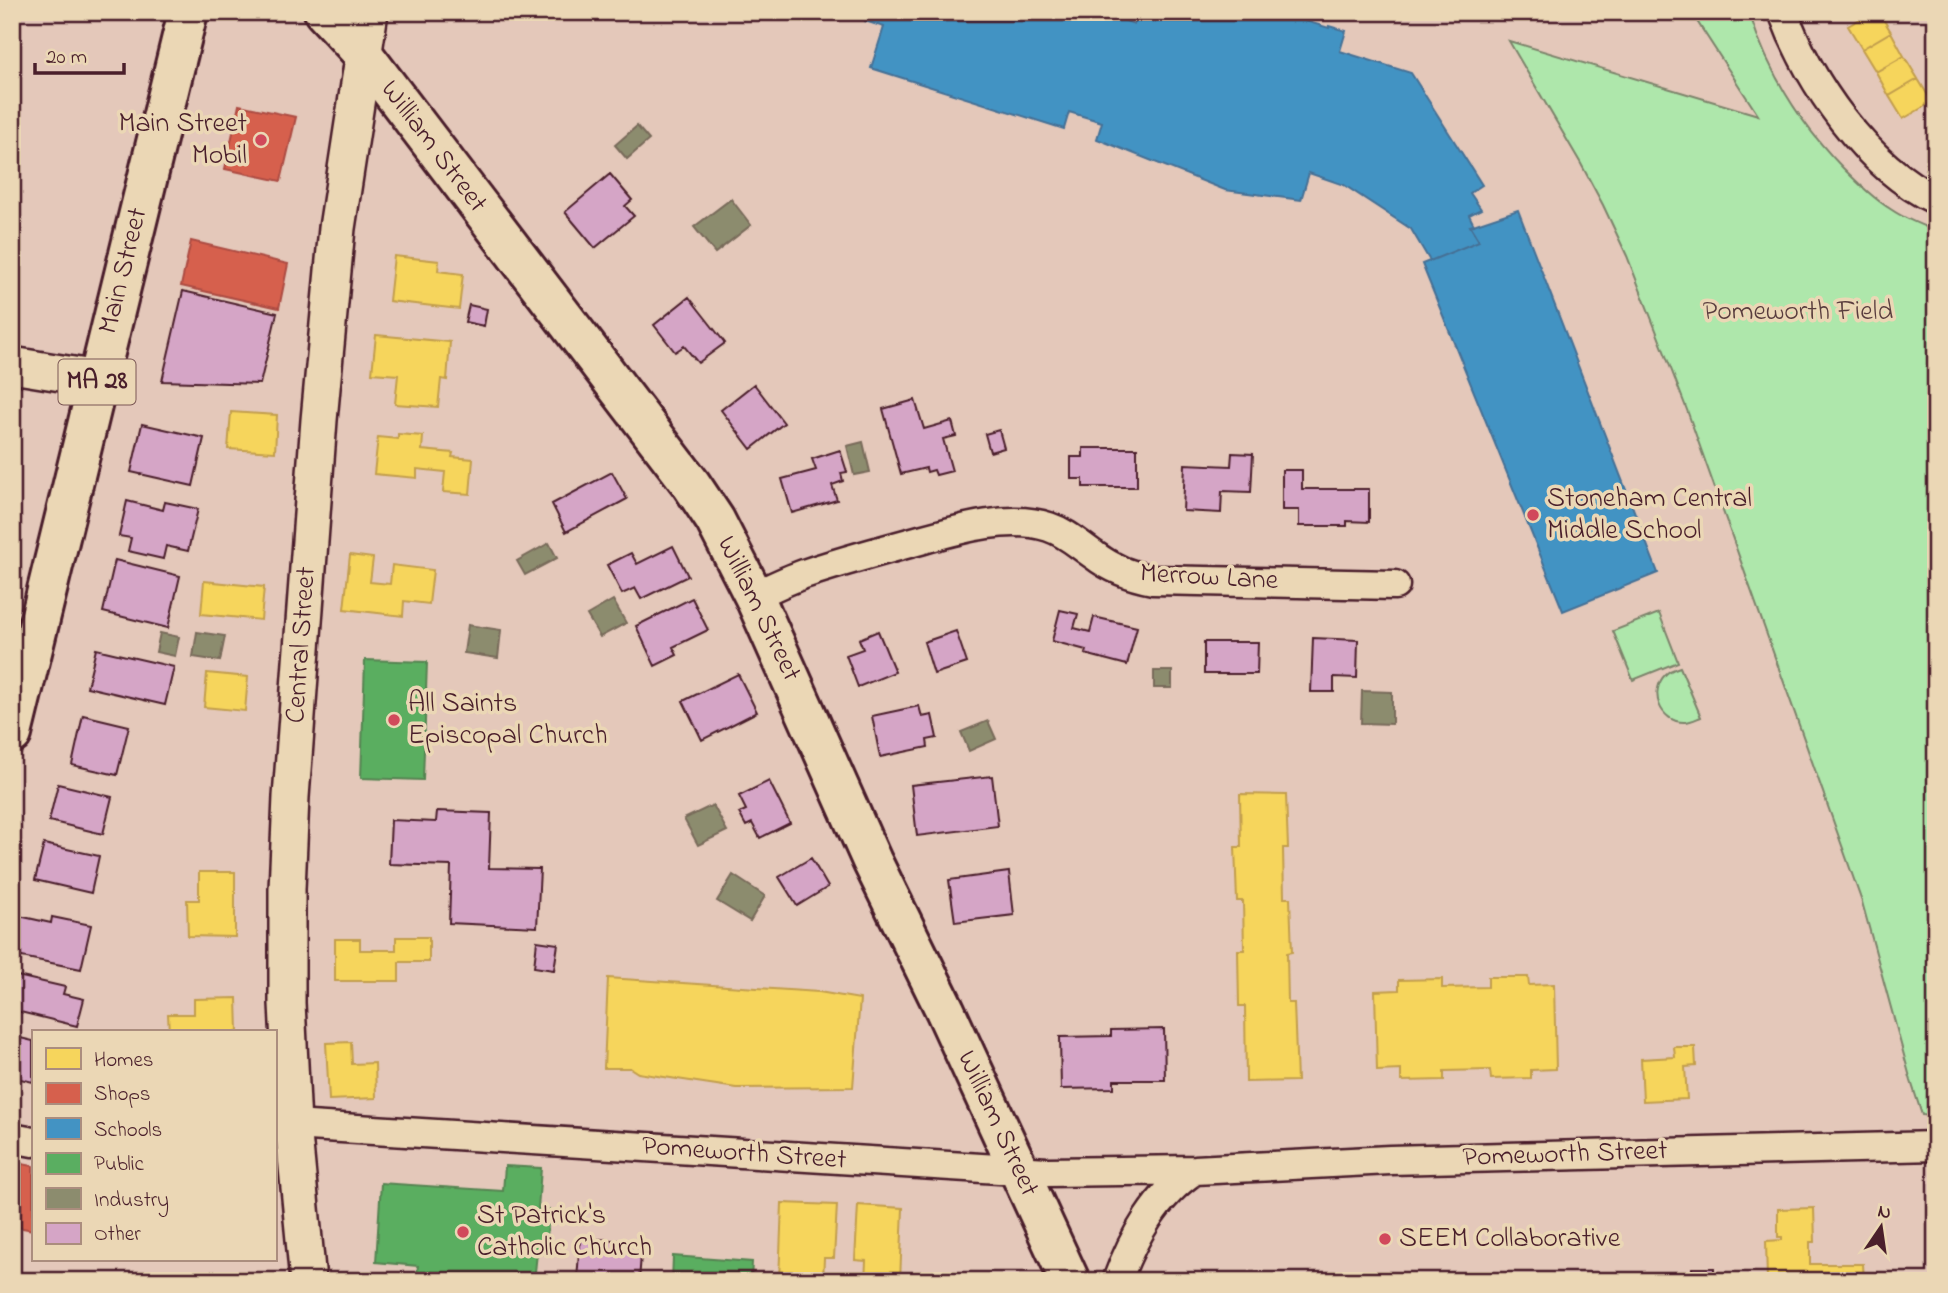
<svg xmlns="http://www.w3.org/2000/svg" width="1948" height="1293" viewBox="0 0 1948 1293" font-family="'Indie Flower',sans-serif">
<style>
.green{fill:#aee7ab;stroke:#7c836b;stroke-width:2}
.homes{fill:#f6d55c;stroke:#c29e4d;stroke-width:2}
.shops{fill:#d6604d;stroke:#ac4c43;stroke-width:2}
.schools{fill:#4393c3;stroke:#457095;stroke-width:2}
.public{fill:#5aae61;stroke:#558351;stroke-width:2}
.industry{fill:#8c8c6e;stroke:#786b5a;stroke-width:2}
.building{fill:#d5a5c6;stroke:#4a1f2b;stroke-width:2}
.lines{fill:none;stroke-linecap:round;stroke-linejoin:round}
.minor-casing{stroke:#4a1f2b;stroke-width:33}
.tertiary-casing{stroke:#4a1f2b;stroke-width:40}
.secondary-casing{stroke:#4a1f2b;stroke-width:44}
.primary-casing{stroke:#4a1f2b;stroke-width:44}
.minor{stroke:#ebd7b5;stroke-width:28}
.tertiary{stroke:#ebd7b5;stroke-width:35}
.secondary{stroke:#ebd7b5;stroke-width:38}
.primary{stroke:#ebd7b5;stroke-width:38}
.poi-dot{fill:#d1495b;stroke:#ebd7b5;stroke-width:2.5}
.labels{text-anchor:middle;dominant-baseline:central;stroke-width:7;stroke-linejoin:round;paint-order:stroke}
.shield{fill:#ebd7b5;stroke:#7a5654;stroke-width:2}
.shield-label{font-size:26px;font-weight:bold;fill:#4a1f2b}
.poi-label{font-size:28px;fill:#4a1f2b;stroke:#ebd7b5;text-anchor:start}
.street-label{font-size:28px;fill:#4a1f2b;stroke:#ebd7b5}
.park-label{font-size:28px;fill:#593d3e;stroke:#ebd7b5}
</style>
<rect width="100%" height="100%" fill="#e4c8ba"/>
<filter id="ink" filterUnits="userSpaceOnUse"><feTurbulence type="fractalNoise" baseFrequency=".0143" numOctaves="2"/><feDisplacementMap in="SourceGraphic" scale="14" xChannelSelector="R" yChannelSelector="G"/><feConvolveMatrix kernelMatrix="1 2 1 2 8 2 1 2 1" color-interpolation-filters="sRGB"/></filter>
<g filter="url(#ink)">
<path class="green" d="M 1691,12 L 1749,12 C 1768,72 1799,123 1843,168 C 1858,183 1874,199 1892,210 C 1905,219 1921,225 1936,231 L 1936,1116 L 1922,1115 L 1911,1081 L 1862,902 L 1687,410 L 1627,256 L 1603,205 L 1580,162 L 1509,41 L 1758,115 Z
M 1659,613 L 1678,662 L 1633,680 L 1613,631 Z
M 1680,667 L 1701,717 C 1696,719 1690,722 1685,722 C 1660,723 1648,691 1666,674 C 1670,670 1675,669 1680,667 Z"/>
<path class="homes" d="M 1872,12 L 1879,12 L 1891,32 L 1862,49 L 1848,26 Z
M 1891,32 L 1904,56 L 1876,72 L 1862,49 Z
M 1904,56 L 1918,79 L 1889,96 L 1876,72 Z
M 1918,79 L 1932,102 L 1903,119 L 1889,96 Z
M 394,256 L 439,261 L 438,271 L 463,274 L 459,309 L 389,301 Z
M 376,335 L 450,342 L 447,380 L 441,379 L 438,407 L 395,404 L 398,375 L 372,373 Z
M 231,412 L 277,415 L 275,452 L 228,449 Z
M 398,434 L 423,436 L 422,450 L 453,453 L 452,457 L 473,459 L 470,494 L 443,492 L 445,472 L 417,469 L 417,478 L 374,474 L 378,437 L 398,439 Z
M 350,555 L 373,558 L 370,582 L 390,584 L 392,565 L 433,570 L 429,604 L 404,601 L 403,616 L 344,609 Z
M 204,581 L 264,587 L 261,620 L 201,614 Z
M 207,673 L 248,677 L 245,711 L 204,707 Z
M 1240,794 L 1286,795 L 1288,848 L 1283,848 L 1284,898 L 1290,898 L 1292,952 L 1287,953 L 1288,1003 L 1294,1003 L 1297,1081 L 1246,1082 L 1245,1006 L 1239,1006 L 1238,950 L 1244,950 L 1243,901 L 1237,901 L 1235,847 L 1241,847 Z
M 199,872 L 235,872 L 235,937 L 188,936 L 187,900 L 199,900 Z
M 396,937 L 429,937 L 429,962 L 399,962 L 399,981 L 335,981 L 335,939 L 360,939 L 360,950 L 396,950 Z
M 1488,977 L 1528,977 L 1529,985 L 1554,984 L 1556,1069 L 1531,1070 L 1531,1078 L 1491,1079 L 1490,1070 L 1444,1071 L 1444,1080 L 1401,1081 L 1401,1070 L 1377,1071 L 1375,991 L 1399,990 L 1399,980 L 1442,979 L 1442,988 L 1488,987 Z
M 608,978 L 819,992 L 860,999 L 853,1087 L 736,1088 L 638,1073 L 630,1068 L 604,1068 Z
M 237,998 L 238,1032 L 169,1032 L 168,1014 L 194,1014 L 194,999 Z
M 351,1042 L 352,1064 L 375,1063 L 376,1098 L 329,1100 L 326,1043 Z
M 1674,1047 L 1695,1047 L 1696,1066 L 1685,1067 L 1687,1099 L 1643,1101 L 1641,1059 L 1675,1057 Z
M 782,1203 L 837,1205 L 834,1258 L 824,1258 L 823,1281 L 779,1281 Z
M 858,1205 L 903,1208 L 900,1281 L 865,1281 L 866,1261 L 855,1260 Z
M 1814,1208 L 1815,1242 L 1810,1242 L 1810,1264 L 1863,1264 L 1864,1281 L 1767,1281 L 1766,1241 L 1782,1240 L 1782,1237 L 1778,1237 L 1778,1209 Z"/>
<path class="shops" d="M 239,105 L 296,117 L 281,181 L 225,169 Z
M 191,241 L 288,264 L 279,308 L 181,286 Z
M 12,1162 L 33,1166 L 33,1230 L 12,1226 Z"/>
<path class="schools" d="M 867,12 L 1101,12 L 1134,24 L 1138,12 L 1275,12 L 1329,28 L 1329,26 L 1346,31 L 1340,51 L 1411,73 L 1482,185 L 1470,193 L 1481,209 L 1469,215 L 1474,225 L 1470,226 L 1479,241 L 1430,261 L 1411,229 L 1344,185 L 1309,173 L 1301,200 L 1225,190 L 1097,139 L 1102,122 L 1069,112 L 1064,129 L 871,68 L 884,27 L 865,21 Z
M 1518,210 L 1658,573 L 1563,611 L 1422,264 L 1479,241 L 1470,226 Z"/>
<path class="public" d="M 365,660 L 427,662 L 423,780 L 361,778 Z
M 505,1166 L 541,1168 L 538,1209 L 549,1210 L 546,1254 L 537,1253 L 535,1272 L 512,1273 L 511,1281 L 416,1281 L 418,1266 L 376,1262 L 381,1183 L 503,1191 Z
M 673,1256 L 752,1262 L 751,1281 L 672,1281 Z"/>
<path class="industry" d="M 637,126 L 649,140 L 627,159 L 615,145 Z
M 731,199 L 751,225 L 715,253 L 694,227 Z
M 863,442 L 870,472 L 854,475 L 847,446 Z
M 549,543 L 557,558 L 525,575 L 517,561 Z
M 613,600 L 626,623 L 600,637 L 587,615 Z
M 468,625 L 501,630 L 498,658 L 464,653 Z
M 197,632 L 225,636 L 220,661 L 193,657 Z
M 160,633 L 179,637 L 175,656 L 156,652 Z
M 1154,671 L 1172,671 L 1172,688 L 1154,688 Z
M 1362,691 L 1392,692 L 1392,724 L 1361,723 Z
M 988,721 L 996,739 L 969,751 L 961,732 Z
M 713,805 L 727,831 L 698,845 L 684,819 Z
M 733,875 L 765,896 L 750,921 L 717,901 Z"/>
<path class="building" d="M 610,174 L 632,200 L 625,206 L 634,216 L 595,248 L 565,212 Z
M 183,291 L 277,313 L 260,384 L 162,381 Z
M 689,297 L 725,343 L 698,363 L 684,346 L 675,352 L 654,325 Z
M 469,305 L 487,309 L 484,326 L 465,322 Z
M 754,384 L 784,423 L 751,449 L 721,410 Z
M 915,400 L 924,429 L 952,421 L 956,436 L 943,439 L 952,471 L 936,475 L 934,470 L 927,472 L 926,468 L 901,474 L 883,409 Z
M 142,424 L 204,438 L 193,486 L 131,472 Z
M 999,430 L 1004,448 L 990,452 L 985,434 Z
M 1083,448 L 1137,448 L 1137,487 L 1083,487 L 1083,479 L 1071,479 L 1071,457 L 1083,457 Z
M 840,450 L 847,472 L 841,473 L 843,481 L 832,485 L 837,500 L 792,513 L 782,479 L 816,470 L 812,459 Z
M 1232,453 L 1253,454 L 1251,492 L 1222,491 L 1221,513 L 1183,511 L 1185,464 L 1231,466 Z
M 1282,470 L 1302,470 L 1302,489 L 1369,489 L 1369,522 L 1347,521 L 1347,526 L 1299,526 L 1299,510 L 1282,510 Z
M 612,472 L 627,499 L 566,532 L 552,504 Z
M 127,501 L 163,510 L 165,502 L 198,509 L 188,551 L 166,546 L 163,559 L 128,551 L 131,538 L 119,536 Z
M 673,546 L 688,576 L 641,599 L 635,588 L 622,594 L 607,565 L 631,553 L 637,564 Z
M 115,560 L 180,576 L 168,628 L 103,612 Z
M 692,598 L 708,630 L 673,647 L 677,655 L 655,666 L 636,626 Z
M 1060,610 L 1078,614 L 1074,628 L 1090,632 L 1094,617 L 1137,627 L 1127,665 L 1085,654 L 1086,650 L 1052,641 Z
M 878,631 L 895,672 L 858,687 L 846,655 L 863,649 L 859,639 Z
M 956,631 L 967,663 L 934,674 L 924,642 Z
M 1313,638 L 1358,640 L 1357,678 L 1334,677 L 1334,692 L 1311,692 Z
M 1204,642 L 1258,642 L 1257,674 L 1204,674 Z
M 96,649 L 174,667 L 165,705 L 87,687 Z
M 738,674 L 757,712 L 702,740 L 683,701 Z
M 919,706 L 922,717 L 932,715 L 937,738 L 927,740 L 928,747 L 880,757 L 872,716 Z
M 83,715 L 129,726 L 117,775 L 72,765 Z
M 992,776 L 998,826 L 917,836 L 911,785 Z
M 769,781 L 790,823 L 760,838 L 752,823 L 746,826 L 739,813 L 746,810 L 739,796 Z
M 58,784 L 112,797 L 103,834 L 49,821 Z
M 437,811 L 491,813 L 489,868 L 540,869 L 537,927 L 449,923 L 451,866 L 389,864 L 391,820 L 436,822 Z
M 44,844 L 99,856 L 91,893 L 35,880 Z
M 811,858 L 828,887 L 797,906 L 779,877 Z
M 1009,872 L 1014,915 L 955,922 L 949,880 Z
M 19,916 L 51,923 L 52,917 L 91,925 L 81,969 L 12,955 Z
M 537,941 L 558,944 L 554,970 L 534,967 Z
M 13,975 L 65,987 L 63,994 L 84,999 L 77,1026 L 12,1010 Z
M 1164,1029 L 1165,1080 L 1114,1080 L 1114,1088 L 1061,1089 L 1060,1037 L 1111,1036 L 1111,1030 Z
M 12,1036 L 33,1041 L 33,1082 L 12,1077 Z
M 580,1238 L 642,1242 L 639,1281 L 577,1281 Z
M 1692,1268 L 1714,1268 L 1714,1281 L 1692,1281 Z"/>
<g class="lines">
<defs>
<path id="minor" d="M 1783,12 C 1809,83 1866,166 1936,200
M 754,596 C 771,588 787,580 804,574 C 836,563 869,554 902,545 C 944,534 1005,512 1049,527 C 1067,533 1079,545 1094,555 C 1112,569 1131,576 1153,580 L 1395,585
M 293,1125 L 1047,1172 L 1195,1170 L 1390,1160 L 1936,1146
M 12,1138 L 33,1142
M 1117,1281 C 1132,1239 1157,1194 1195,1170"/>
<path id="tertiary" d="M 12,365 L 98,379
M 308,1281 L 293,1125 L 287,1003 L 287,889 L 291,797 L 319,420 L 337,228 L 370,12"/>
<path id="secondary" d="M 324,12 L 363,54 L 691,484 L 715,520 L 754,596 L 872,861 L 945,1010 L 1070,1281"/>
<path id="primary" d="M 12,734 L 188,12"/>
</defs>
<use href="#minor" class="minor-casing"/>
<use href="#tertiary" class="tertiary-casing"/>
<use href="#secondary" class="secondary-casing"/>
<use href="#primary" class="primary-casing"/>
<use href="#minor" class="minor"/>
<use href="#tertiary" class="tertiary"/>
<use href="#secondary" class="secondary"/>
<use href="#primary" class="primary"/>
</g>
</g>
<g class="poi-dot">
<circle cx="261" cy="140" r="7"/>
<circle cx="1533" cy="515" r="7"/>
<circle cx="394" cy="720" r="7"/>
<circle cx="463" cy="1232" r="7"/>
<circle cx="1385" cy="1239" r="7"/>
</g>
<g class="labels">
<rect class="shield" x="58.5" y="359.5" width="77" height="45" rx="5"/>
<g class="shield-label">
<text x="97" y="382">MA 28</text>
</g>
<g class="poi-label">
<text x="247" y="124" text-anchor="end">Main Street<tspan x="247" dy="32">Mobil</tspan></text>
<text x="1547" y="499">Stoneham Central<tspan x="1547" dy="32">Middle School</tspan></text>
<text x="408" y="704">All Saints<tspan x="408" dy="32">Episcopal Church</tspan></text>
<text x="477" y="1216">St Patrick's<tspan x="477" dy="32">Catholic Church</tspan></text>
<text x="1399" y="1239">SEEM Collaborative</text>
</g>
<g class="street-label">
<text transform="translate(433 147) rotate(53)">William Street</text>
<text transform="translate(124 271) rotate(-76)">Main Street</text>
<text transform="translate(1209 578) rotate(3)">Merrow Lane</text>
<text transform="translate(758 609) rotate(64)">William Street</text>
<text transform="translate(302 645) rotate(-86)">Central Street</text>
<text transform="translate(997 1124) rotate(65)">William Street</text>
<text transform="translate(744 1154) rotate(4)">Pomeworth Street</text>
<text transform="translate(1565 1155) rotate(-2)">Pomeworth Street</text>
</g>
<g class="park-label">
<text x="1798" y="312">Pomeworth Field</text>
</g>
</g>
<rect width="1948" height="1293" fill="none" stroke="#ebd7b5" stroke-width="42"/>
<rect x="21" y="21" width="1906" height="1251" fill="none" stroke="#4a1f2b" stroke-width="2.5" filter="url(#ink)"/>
<rect x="32" y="1030" width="245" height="231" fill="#ebd7b5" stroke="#ab8d7e" stroke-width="2"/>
<rect x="46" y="1048" width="35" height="21" fill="#f6d55c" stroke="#ab8d7e" stroke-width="2"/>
<text x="94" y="1066" font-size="21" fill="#4a1f2b">Homes</text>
<rect x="46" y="1083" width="35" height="21" fill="#d6604d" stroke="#ab8d7e" stroke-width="2"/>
<text x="94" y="1100" font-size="21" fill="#4a1f2b">Shops</text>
<rect x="46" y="1118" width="35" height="21" fill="#4393c3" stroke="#ab8d7e" stroke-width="2"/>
<text x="94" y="1136" font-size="21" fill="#4a1f2b">Schools</text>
<rect x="46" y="1153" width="35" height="21" fill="#5aae61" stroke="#ab8d7e" stroke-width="2"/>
<text x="94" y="1170" font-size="21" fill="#4a1f2b">Public</text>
<rect x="46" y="1188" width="35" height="21" fill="#8c8c6e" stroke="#ab8d7e" stroke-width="2"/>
<text x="94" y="1206" font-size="21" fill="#4a1f2b">Industry</text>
<rect x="46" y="1223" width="35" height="21" fill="#d5a5c6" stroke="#ab8d7e" stroke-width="2"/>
<text x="94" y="1240" font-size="21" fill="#4a1f2b">Other</text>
<g transform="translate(1881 1227) rotate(13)" stroke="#ebd7b5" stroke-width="5" paint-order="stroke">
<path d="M0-5L12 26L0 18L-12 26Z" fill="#4a1f2b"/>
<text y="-10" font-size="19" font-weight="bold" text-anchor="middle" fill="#4a1f2b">N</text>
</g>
<path d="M35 63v10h89v-10" fill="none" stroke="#4a1f2b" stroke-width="3.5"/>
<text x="46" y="63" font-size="21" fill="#4a1f2b" stroke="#ebd7b5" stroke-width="5" paint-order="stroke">20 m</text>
</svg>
